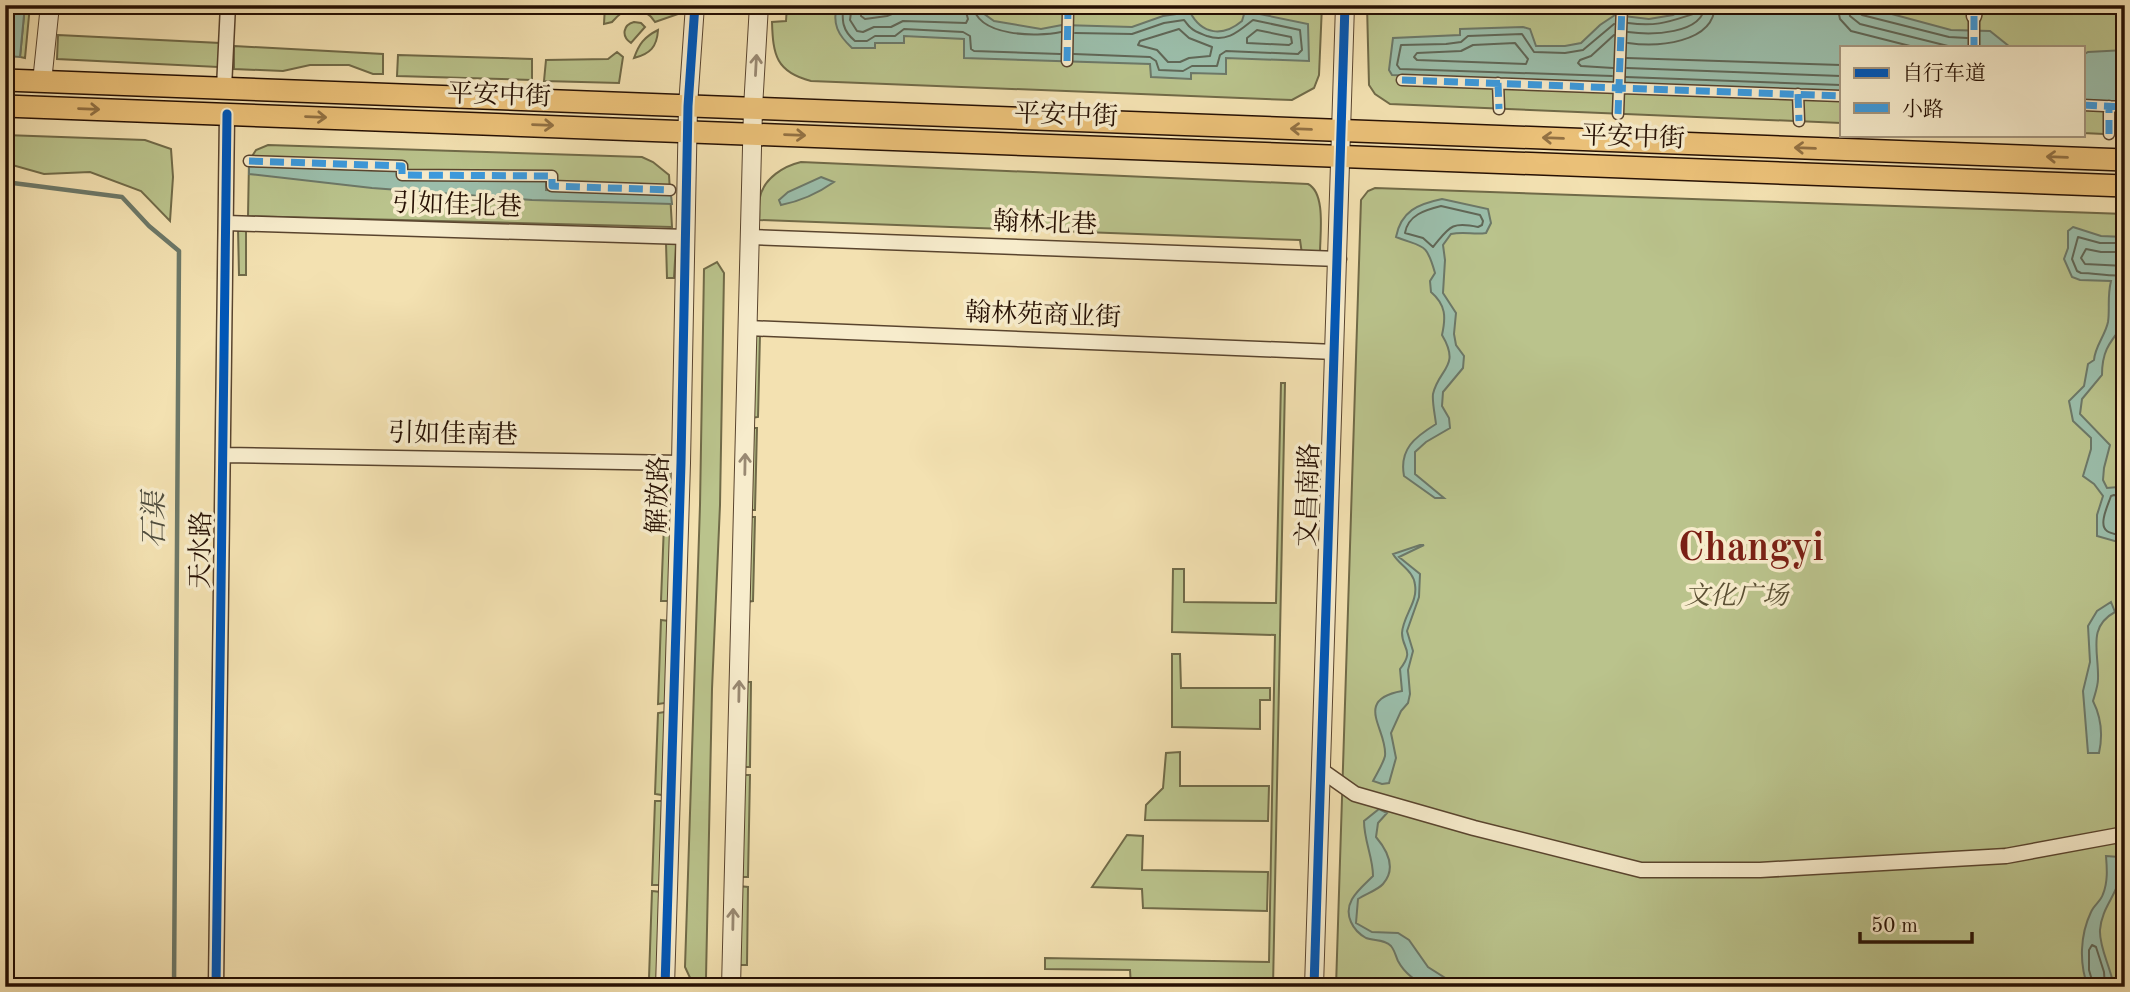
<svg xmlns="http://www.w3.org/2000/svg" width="2130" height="992" viewBox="0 0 2130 992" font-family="'Old Standard TT','Noto Serif SC',serif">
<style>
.green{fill:#bac38c;stroke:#706a48;stroke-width:2}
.water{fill:#9bbeab;stroke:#6c7868;stroke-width:2}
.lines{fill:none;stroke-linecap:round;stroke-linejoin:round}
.shore{stroke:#606757;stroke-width:2}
.stream{stroke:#6c7868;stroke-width:4.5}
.pedestrian-casing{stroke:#59442e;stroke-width:13}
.minor-casing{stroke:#59442e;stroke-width:17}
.tertiary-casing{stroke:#59442e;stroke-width:20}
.primary-casing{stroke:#261003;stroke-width:24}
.pedestrian{stroke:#f7eccc;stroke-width:10}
.minor{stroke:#f7eccc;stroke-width:14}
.tertiary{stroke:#f7eccc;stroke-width:18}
.primary{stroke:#eac078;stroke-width:21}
.quiet{stroke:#3c9add;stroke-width:7;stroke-dasharray:14 7;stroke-linecap:butt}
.cycleway-casing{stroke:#f7eccc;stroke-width:13}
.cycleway{stroke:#0057b8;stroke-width:9}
.oneway{stroke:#998972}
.oneway2{stroke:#927143}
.labels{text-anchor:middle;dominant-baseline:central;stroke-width:7;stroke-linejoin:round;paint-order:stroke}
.street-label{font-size:26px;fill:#261003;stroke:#f7eccc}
.park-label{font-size:26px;font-style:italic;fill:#5a4f33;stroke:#f7eccc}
.water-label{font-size:28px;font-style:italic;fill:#4f4d3e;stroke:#f7eccc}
.town-label{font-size:40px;font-weight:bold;fill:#7a1f14;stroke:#f7eccc}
</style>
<rect width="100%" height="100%" fill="#f3e1b1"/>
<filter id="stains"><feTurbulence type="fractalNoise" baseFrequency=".00286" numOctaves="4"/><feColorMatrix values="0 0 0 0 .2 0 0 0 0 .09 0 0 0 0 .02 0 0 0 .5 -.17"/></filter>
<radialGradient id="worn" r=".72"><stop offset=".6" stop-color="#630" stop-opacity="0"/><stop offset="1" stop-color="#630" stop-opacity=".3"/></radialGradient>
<path class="green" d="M 25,5 L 30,5 L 25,58 L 20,57 Z
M 605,5 L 679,5 L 678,14 L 655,22 C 644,5 625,6 612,22 L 604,24 Z
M 787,5 L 1322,5 L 1319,75 L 1314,88 L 1292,100 L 811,81 C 776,72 773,55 772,22 L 786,21 Z
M 1367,5 L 1977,5 L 1985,7 L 1986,5 L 2125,5 L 2125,135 L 2083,133 L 2083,47 L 1841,47 L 1841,123 L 1390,104 L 1375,94 L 1369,85 Z
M 634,22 L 641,23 L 645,27 L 631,43 C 621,36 623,25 634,22 Z
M 658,30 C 657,47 650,54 634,58 C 639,44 644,37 658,30 Z
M 58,35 L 220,43 L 218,67 L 57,59 Z
M 234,46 L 383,54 L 383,74 L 373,74 L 349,65 L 310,65 L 283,71 L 234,69 Z
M 617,52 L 623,57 L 619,83 L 544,81 L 546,60 L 608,59 Z
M 398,55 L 532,59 L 532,80 L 397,76 Z
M 5,135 L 145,140 L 171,149 L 173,177 L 170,221 L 141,191 L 90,172 L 44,174 L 5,163 Z
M 268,145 L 642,157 L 653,162 L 669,175 L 672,227 L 248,216 L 249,161 L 256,150 Z
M 801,162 L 1308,184 C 1326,193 1320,234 1320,253 L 1302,254 L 1300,240 L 759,220 C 760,213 758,205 760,197 C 764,178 784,166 801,162 Z
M 1375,188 L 2125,214 L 2125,963 L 2123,987 L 1336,987 L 1361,200 L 1368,191 Z
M 238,228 L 246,229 L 246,275 L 239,275 Z
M 666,243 L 676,243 L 674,278 L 667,278 Z
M 717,262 L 724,273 L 720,505 L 712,689 L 706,978 L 691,980 L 685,967 L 700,505 L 704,269 Z
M 753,334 L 760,334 L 758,417 L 751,418 Z
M 1281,383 L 1285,383 L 1273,987 L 1131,987 L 1130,970 L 1045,969 L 1045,958 L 1269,962 L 1275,635 L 1172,632 L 1173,569 L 1184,569 L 1184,602 L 1276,603 Z
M 750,428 L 757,428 L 755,510 L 748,510 Z
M 666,473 L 673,473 L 670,601 L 661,601 Z
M 748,517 L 755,517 L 753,601 L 745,602 Z
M 661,620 L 669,621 L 665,703 L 658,704 Z
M 1172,654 L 1180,654 L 1181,688 L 1270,688 L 1270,700 L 1260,700 L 1260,729 L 1172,727 Z
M 743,682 L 751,682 L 750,767 L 741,767 Z
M 665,712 L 662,795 L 655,794 L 658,713 Z
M 1180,752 L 1180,786 L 1269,786 L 1268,821 L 1145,820 L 1146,805 L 1163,788 L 1166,753 Z
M 740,775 L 750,775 L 748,877 L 738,877 Z
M 655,801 L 662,801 L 661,885 L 652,885 Z
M 1127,835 L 1143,836 L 1142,870 L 1268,872 L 1267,911 L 1143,908 L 1142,889 L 1092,887 Z
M 738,886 L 748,887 L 747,965 L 737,965 Z
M 652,891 L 661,892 L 659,978 L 649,978 Z"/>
<path class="water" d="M 5,5 L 25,5 L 20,57 L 5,56 Z
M 837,5 L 979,5 L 983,13 L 994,21 L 1041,29 L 1062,25 L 1132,27 L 1163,16 L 1190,12 C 1202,35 1223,37 1242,21 L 1245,11 L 1308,24 L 1309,61 L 1226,58 L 1226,74 L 1191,73 L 1191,79 L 1151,77 L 1150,64 L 964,58 L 964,39 L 904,36 L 904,43 L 875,43 L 875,48 L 852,48 C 838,35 832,24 837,5 Z
M 1721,5 L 1855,7 L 1888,13 L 1951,30 L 1990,31 L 2010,47 L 1841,47 L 1841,92 L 1392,75 L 1389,70 L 1393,38 L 1460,35 L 1460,29 L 1523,27 L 1530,29 L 1536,46 L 1565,46 L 1581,43 L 1600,25 L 1615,15 L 1649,19 L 1673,15 L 1683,9 Z
M 2125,50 L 2125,102 L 2083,100 L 2083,55 L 2088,52 Z
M 249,166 L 398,171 L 546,181 L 546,190 L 671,195 L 672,204 L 532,200 L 372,188 L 249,174 Z
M 821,177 L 834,182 C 817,194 801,201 781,205 L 779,200 L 788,192 Z
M 1442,199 L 1488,209 L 1491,223 L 1486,233 C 1474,235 1464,231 1451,234 L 1443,245 L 1445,260 L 1443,293 L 1456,313 L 1454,334 L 1456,345 L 1464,356 L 1463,368 L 1443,392 L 1442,406 L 1449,418 L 1450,428 L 1426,442 L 1415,452 L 1415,474 L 1444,498 L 1435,498 L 1404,476 C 1399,449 1415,437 1436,424 C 1435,415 1432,402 1433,394 C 1439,368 1461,367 1442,335 C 1446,317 1446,305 1431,292 L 1430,281 L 1435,273 C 1426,241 1423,248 1396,237 C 1401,211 1418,204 1442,199 Z
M 2073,227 L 2101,236 L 2125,237 L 2125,276 L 2118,290 L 2117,312 L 2122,327 C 2108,344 2102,353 2102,375 L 2082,399 L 2080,414 L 2110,445 L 2104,468 L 2103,480 L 2107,488 L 2118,487 L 2125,495 L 2121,536 L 2125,539 L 2125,544 L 2097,536 L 2097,515 L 2103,496 L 2094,484 L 2083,476 L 2091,449 L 2091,438 L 2073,421 L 2069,401 L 2084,386 L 2088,364 L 2094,360 C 2095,346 2105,336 2108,322 C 2110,309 2107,297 2111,281 L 2080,280 L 2072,277 L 2064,259 L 2068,248 L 2068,231 Z
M 1420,545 L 1424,545 L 1399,557 L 1420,574 L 1419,597 L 1407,631 L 1413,651 L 1408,670 L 1410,694 L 1408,703 L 1401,711 L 1391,733 L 1396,758 L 1389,783 L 1382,784 L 1373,781 C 1377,773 1383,764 1385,756 C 1388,730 1352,700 1402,691 L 1400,669 C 1415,650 1402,649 1402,633 C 1403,616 1418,602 1415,585 C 1414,571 1399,565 1393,554 Z
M 2111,602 L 2115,612 C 2087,627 2099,652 2098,679 C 2098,686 2095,694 2093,701 C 2101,717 2103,735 2099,753 L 2088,753 L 2083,691 L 2090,662 L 2088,626 L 2097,611 Z
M 1379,809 L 1387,813 L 1378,823 L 1376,837 C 1387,850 1397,868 1383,884 C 1378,890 1365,894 1358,899 L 1356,923 L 1372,932 L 1398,933 L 1409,940 L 1428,967 L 1447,979 L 1473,984 L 1567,987 L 1427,987 C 1415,980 1405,974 1398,961 C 1396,957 1395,951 1391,946 C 1385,939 1374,941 1366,938 C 1359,934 1354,929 1351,922 C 1342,902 1360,889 1373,876 C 1373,857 1364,841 1364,821 Z
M 2106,856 L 2119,857 C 2127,889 2102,901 2100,930 C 2099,947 2110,966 2113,983 L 2111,987 L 2088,987 C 2079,964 2080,935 2091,912 C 2094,905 2101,901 2103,894 C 2108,882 2107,868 2106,856 Z"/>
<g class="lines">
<path class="shore" d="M 843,5 C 842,21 842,30 855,41 L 867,41 L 875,36 L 895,36 L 904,29 L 963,32 L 970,36 L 971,49 L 974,51 L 1060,54
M 852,5 L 850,20 L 857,31 L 863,32 L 874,27 L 891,27 L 903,21 L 966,23 L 968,19 L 964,5
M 862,5 L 861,16 L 865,19 L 887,16 L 902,10 L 951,12 L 954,5
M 973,5 C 977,37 1037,37 1061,32
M 1837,5 L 1840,19 L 1851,31 L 1914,47
M 1848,5 L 1850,16 L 1860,24 L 1948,46 L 1967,47
M 1857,5 L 1858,12 L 1862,15 L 1949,37 L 1967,38
M 1628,23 C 1656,27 1668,22 1693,14 L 1696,5
M 1179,29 L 1189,38 L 1212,47 L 1210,56 L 1189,58 L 1180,62 L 1168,62 L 1157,50 L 1138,45 L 1140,41 Z
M 1257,30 L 1291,37 L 1292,43 L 1289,45 L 1247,43 L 1247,38 Z
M 1628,32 C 1650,35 1703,35 1705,5
M 1515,43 L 1528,59 L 1526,64 L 1417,60 L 1414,57 L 1417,53 L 1461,51 L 1473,45 Z
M 1628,43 C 1656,47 1714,44 1715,5
M 1074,54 L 1150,57 L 1156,61 L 1159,70 L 1183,71 L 1192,66 L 1217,66 L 1220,55 L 1226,51 L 1298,54 L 1302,50 L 1300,30 L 1253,20 C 1239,31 1227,43 1207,36 C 1202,34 1195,32 1191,28 C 1188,26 1186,22 1184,20 L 1164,23 L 1132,34 L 1075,33
M 1627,58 L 1841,65
M 1613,68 L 1581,66 L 1578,63 L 1580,60 L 1591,56 L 1614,35
M 1627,68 L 1841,76
M 1612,76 L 1400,69 L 1397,65 L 1401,45 L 1446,44 L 1461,42 L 1468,36 L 1522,34 L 1534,52 L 1565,53 L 1583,50 L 1614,24
M 1626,77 L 1841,85
M 1441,206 L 1480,215 L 1483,221 L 1482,225 L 1478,227 C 1450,221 1449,228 1433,247 L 1423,238 L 1405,233 C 1408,215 1425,210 1441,206 Z
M 2125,243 L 2100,243 L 2078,237 L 2072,259 L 2077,271 L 2081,273 C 2095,273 2112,277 2125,275
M 2125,252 L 2101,252 L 2086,249 L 2081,258 L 2085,264 L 2125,266
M 2125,499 L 2114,495 L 2111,496 C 2108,505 2098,525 2107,531 C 2111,534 2120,535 2125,537
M 2094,987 L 2089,970 L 2089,950 L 2092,945 L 2096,947 L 2104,972 L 2105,987"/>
<path class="stream" d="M 5,182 L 122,197 L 149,226 L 179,251 L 174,987"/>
<defs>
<path id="pedestrian" d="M 1974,16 L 1974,47
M 1067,61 L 1068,11
M 1402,80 L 1841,96
M 1498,83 L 1499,109
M 1798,94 L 1799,121
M 2083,105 L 2125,107
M 1618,114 L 1622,5
M 2109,134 L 2109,106
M 249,161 L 402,166 L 402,175 L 552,176 L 552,186 L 670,190"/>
<path id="minor" d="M 1974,16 L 1976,5
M 224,88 L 228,5
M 227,223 L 686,237
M 749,237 L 1339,259
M 748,328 L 1335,352
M 224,455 L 681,463
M 1321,770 L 1355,794 L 1474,828 L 1641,870 L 1760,870 L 2006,856 L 2125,834
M 216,987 L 227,114"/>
<path id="tertiary" d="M 42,82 L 50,5
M 665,987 L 681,463 L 688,106 L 695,5
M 731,987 L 753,108 L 759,5
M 1314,987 L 1345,5"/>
<path id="primary" d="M 5,80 L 2125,160
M 5,106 L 2125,186"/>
</defs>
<use href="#pedestrian" class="pedestrian-casing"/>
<use href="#minor" class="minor-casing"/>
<use href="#tertiary" class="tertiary-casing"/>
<use href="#primary" class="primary-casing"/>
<use href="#pedestrian" class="pedestrian"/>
<use href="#minor" class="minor"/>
<use href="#tertiary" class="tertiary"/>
<use href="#primary" class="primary"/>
<path class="quiet" d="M 1974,16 L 1974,47
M 1067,61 L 1068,11
M 1402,80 L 1841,96
M 1498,83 L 1499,109
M 1798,94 L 1799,121
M 2083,105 L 2125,107
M 1618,114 L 1622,5
M 2109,134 L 2109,106
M 249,161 L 402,166 L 402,175 L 552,176 L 552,186 L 670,190"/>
<defs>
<path id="cycleway" d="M 216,987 L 227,114
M 665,987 L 681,463 L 688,106 L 695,5
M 1314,987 L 1345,5"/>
</defs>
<use href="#cycleway" class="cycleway-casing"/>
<use href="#cycleway" class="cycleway"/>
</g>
<defs><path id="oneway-shaft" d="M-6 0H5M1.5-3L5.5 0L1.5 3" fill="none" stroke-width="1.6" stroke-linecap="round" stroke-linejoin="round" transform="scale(1.75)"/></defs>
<g class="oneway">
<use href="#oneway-shaft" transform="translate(756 65) rotate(-87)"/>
<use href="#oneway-shaft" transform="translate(745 464) rotate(-89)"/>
<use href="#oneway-shaft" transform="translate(739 691) rotate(-89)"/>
<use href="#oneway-shaft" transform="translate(733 919) rotate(-89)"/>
</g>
<g class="oneway2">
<use href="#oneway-shaft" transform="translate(89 109) rotate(2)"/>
<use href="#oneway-shaft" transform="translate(316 117) rotate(2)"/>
<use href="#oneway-shaft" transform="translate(543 125) rotate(2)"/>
<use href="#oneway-shaft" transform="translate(1301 129) rotate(-178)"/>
<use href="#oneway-shaft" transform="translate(795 135) rotate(2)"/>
<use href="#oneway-shaft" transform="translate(1553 138) rotate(-178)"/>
<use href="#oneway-shaft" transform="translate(1805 148) rotate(-178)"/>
<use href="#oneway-shaft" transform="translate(2057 157) rotate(-178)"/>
</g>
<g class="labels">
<g class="street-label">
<text transform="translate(499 96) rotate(2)">平安中街</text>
<text transform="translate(1066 116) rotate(2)">平安中街</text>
<text transform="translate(1633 138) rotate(2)">平安中街</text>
<text transform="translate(457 206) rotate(2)">引如佳北巷</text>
<text transform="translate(1045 224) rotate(2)">翰林北巷</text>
<text transform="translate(1043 316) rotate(2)">翰林苑商业街</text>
<text transform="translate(453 435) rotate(1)">引如佳南巷</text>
<text transform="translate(659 495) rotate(-88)">解放路</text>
<text transform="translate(1309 495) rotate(-88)">文昌南路</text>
<text transform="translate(202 550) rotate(-89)">天水路</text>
</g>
<g class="park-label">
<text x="1736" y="597">文化广场</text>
</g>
<g class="water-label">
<text transform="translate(156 520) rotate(-90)">石渠</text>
</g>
<g class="town-label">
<text x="1751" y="550">Changyi</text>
</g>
</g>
<rect width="2130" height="992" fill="none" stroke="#f3e1b1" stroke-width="28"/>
<rect x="7" y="7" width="2116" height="978" fill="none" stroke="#261003" stroke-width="3.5"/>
<rect x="14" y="14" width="2102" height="964" fill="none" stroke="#261003" stroke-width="2"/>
<rect x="1840" y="46" width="245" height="91" fill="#f7eccc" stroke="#a3947c" stroke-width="2"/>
<rect x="1854" y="68" width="35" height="10" fill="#0057b8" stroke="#a3947c" stroke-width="2"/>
<text x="1902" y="80" font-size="21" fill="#261003">自行车道</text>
<rect x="1854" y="103" width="35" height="10" fill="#3c9add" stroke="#a3947c" stroke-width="2"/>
<text x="1902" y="116" font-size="21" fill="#261003">小路</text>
<path d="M1860 932v10h112v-10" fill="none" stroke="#261003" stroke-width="3.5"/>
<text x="1871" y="932" font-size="21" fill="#261003" stroke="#f7eccc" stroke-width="5" paint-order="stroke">50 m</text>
<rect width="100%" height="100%" filter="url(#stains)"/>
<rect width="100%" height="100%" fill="url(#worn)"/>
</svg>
